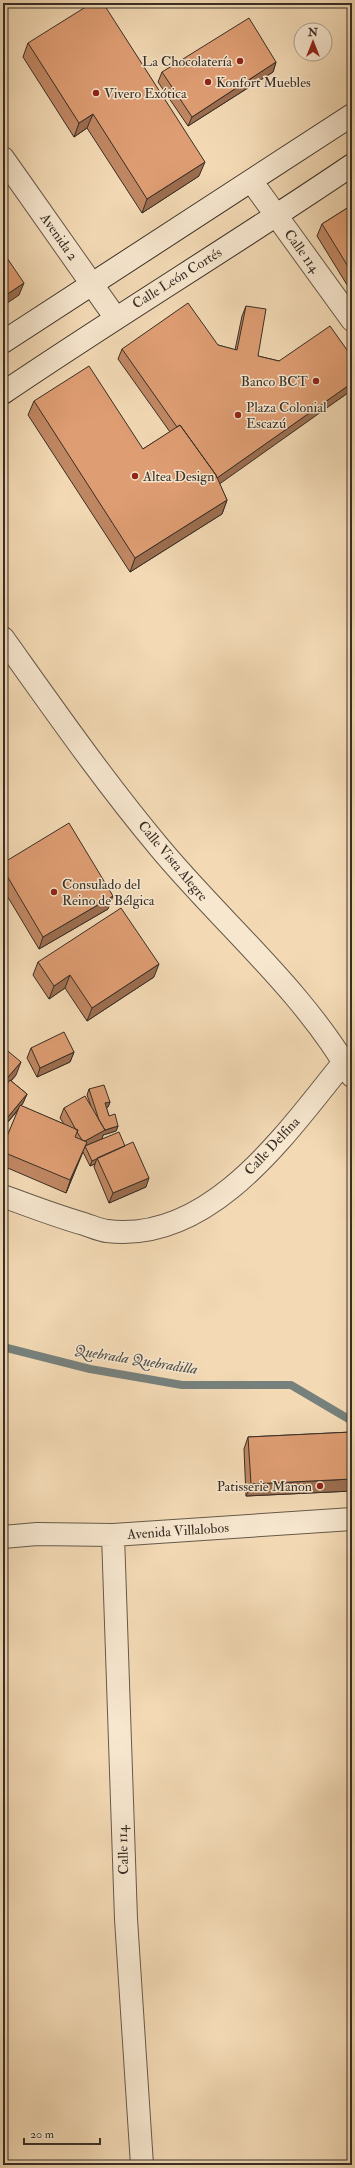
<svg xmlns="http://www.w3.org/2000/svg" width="355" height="2168" viewBox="0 0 355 2168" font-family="'IM FELL Double Pica',serif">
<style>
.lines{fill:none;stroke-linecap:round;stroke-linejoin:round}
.stream{stroke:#76817d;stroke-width:8}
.street-casing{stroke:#67594a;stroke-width:24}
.secondary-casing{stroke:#382e26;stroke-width:24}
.street{stroke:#f7e7cf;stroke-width:22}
.secondary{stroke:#f7e7cf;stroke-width:22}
.wall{fill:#c08763;stroke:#382e26}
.shaded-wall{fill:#9c6e50;stroke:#382e26}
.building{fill:#df9d73;stroke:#382e26}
.poi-dot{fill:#8f2418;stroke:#f7e7cf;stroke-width:1.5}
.labels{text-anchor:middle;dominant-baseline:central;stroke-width:3;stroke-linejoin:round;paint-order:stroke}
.poi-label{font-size:14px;fill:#382e26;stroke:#f7e7cf;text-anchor:start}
.street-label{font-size:14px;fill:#382e26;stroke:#f7e7cf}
.water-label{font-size:15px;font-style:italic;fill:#52504a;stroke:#f7e7cf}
</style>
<rect width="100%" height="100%" fill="#f3dab5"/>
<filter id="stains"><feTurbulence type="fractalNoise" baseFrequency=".005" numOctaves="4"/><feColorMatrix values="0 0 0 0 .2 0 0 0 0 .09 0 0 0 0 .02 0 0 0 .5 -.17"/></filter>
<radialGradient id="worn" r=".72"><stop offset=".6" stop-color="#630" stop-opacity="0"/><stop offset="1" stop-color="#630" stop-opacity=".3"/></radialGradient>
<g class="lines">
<path class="stream" d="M 3,1347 L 90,1369 L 182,1385 L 291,1385 L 352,1421"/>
<defs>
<path id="street" d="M 3,158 L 115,317
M 252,182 L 352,320
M 3,638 C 53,708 103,780 159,847 C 222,923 302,989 352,1076
M 3,1196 C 30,1206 56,1216 84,1224 C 91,1226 99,1230 107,1231 C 211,1244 287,1132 344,1062
M 113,1535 L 126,1919 L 142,2165
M 3,1537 L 37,1534 L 113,1535 L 352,1519"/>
<path id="secondary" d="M 3,342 L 352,115
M 3,393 C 118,315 237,243 352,165"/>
</defs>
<use href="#street" class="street-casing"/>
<use href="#secondary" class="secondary-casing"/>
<use href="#street" class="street"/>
<use href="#secondary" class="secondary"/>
</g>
<path class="wall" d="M 28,43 L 199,176 L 142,213 L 87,128 L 74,137 L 23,57 Z
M 276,62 L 273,72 L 188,126 L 158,82 L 162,72 Z
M 352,205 L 352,293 L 317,236 L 322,224 Z
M 246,306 L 258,356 L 279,361 L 352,357 L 352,390 L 219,483 L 227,500 L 222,514 L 130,572 L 28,415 L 34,401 L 143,449 L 170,432 L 118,359 L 122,349 L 218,345 L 235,350 L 242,316 Z
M 3,863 L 108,909 L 39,949 L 3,889 Z
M 38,962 L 154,977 L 87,1021 L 65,988 L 49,999 L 33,975 Z
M 3,1047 L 16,1075 L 11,1081 L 27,1094 L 23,1103 L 21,1106 L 64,1124 L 60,1118 L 64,1108 L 91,1106 L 87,1095 L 89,1089 L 110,1102 L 108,1107 L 106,1107 L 109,1116 L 118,1126 L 116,1131 L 103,1135 L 102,1139 L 125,1146 L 146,1187 L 109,1203 L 94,1167 L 95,1164 L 90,1166 L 83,1152 L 66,1193 L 3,1166 L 3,1146 L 19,1109 L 3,1128 Z
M 31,1048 L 74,1052 L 70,1062 L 37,1077 L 27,1058 Z
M 352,1432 L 352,1491 L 246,1496 L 244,1449 L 248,1437 Z"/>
<path class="shaded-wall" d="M 276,62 L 273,72 L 188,126 L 192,117 Z
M 93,114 L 87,128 L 74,137 L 79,123 Z
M 205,162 L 199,176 L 142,213 L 147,199 Z
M 24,283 L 19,295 L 3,306 L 3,297 Z
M 352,383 L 352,390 L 211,490 L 214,480 Z
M 227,500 L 222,514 L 130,572 L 135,558 Z
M 113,896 L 108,909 L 39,949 L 43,937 Z
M 159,964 L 154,977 L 87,1021 L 92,1008 Z
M 70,975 L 65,988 L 49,999 L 54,986 Z
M 74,1052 L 70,1062 L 37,1077 L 40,1068 Z
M 21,1062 L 16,1075 L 3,1090 L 3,1083 Z
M 27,1094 L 23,1103 L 3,1128 L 3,1123 Z
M 110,1102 L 108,1107 L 103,1109 L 105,1103 Z
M 118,1126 L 116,1131 L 103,1135 L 102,1139 L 85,1146 L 66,1193 L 83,1142 L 103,1131 Z
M 97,1158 L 95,1164 L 90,1166 L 92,1161 Z
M 149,1178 L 146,1187 L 109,1203 L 113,1193 Z
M 352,1479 L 352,1491 L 246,1496 L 251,1484 Z"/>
<path class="building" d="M 92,3 L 103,3 L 205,162 L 147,199 L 93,114 L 79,123 L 28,43 Z
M 249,18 L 276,62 L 192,117 L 162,72 Z
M 352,205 L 352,273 L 322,224 Z
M 3,252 L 24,283 L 3,297 Z
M 188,303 L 218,345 L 237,350 L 246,306 L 266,309 L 258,356 L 279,361 L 330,326 L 352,357 L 352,383 L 217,478 L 216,475 L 180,425 L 177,427 L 122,349 Z
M 89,366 L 143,449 L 180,425 L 216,475 L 227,500 L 135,558 L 34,401 Z
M 69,823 L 113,896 L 43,937 L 3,869 L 3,863 Z
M 121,908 L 159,964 L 92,1008 L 70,975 L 54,986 L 38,962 Z
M 64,1032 L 74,1052 L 40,1068 L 31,1048 Z
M 3,1047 L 21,1062 L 3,1083 Z
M 10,1080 L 27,1094 L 3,1123 L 3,1089 Z
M 104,1085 L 110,1102 L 105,1103 L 109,1116 L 115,1114 L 118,1126 L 105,1130 L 99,1120 L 89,1089 Z
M 85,1096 L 105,1130 L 85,1141 L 82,1140 L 77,1132 L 78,1130 L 76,1130 L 64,1108 Z
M 20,1105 L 78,1130 L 75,1137 L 87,1142 L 70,1180 L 3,1152 L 3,1146 Z
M 119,1132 L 125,1146 L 92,1161 L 85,1146 Z
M 133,1142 L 149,1178 L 113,1193 L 97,1158 Z
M 352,1432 L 352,1479 L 251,1484 L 248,1437 Z"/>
<g class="poi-dot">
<circle cx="240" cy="61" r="4"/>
<circle cx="208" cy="82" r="4"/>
<circle cx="96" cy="93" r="4"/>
<circle cx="316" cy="381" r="4"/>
<circle cx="238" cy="415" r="4"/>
<circle cx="135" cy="476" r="4"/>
<circle cx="54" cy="892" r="4"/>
<circle cx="320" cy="1486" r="4"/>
</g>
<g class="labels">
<g class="poi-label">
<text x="232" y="61" text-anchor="end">La Chocolatería</text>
<text x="216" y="82">Konfort Muebles</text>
<text x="104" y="93">Vivero Exótica</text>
<text x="308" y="381" text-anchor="end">Banco BCT</text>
<text x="246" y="407">Plaza Colonial<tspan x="246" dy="16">Escazú</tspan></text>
<text x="143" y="476">Altea Design</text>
<text x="62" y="884">Consulado del<tspan x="62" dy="16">Reino de Bélgica</tspan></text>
<text x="312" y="1486" text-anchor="end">Patisserie Manon</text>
</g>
<g class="street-label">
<text transform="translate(59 237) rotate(55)">Avenida 2</text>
<text transform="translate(302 251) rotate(54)">Calle 114</text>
<text transform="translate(177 278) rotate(-32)">Calle León Cortés</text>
<text transform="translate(173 861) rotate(50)">Calle Vista Alegre</text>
<text transform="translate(272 1146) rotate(-47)">Calle Delfina</text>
<text transform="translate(178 1531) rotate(-4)">Avenida Villalobos</text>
<text transform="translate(123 1850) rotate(-92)">Calle 114</text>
</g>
<g class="water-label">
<text transform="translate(136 1360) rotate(9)">Quebrada Quebradilla</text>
</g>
</g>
<rect width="355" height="2168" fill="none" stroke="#f3dab5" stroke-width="16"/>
<rect x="4" y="4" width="347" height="2160" fill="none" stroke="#382e26" stroke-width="2"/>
<rect x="8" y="8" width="339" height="2152" fill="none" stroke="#382e26"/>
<g transform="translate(313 42)"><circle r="19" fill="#f7e7cf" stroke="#ab9d8b"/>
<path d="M0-3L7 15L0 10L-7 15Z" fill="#8f2418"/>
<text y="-6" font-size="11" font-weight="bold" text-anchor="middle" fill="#382e26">N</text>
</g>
<path d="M24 2138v6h76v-6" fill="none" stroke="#382e26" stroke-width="2"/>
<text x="30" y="2138" font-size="12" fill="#382e26" stroke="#f7e7cf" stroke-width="3" paint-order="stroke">20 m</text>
<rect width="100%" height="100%" filter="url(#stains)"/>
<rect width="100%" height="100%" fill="url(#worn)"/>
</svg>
